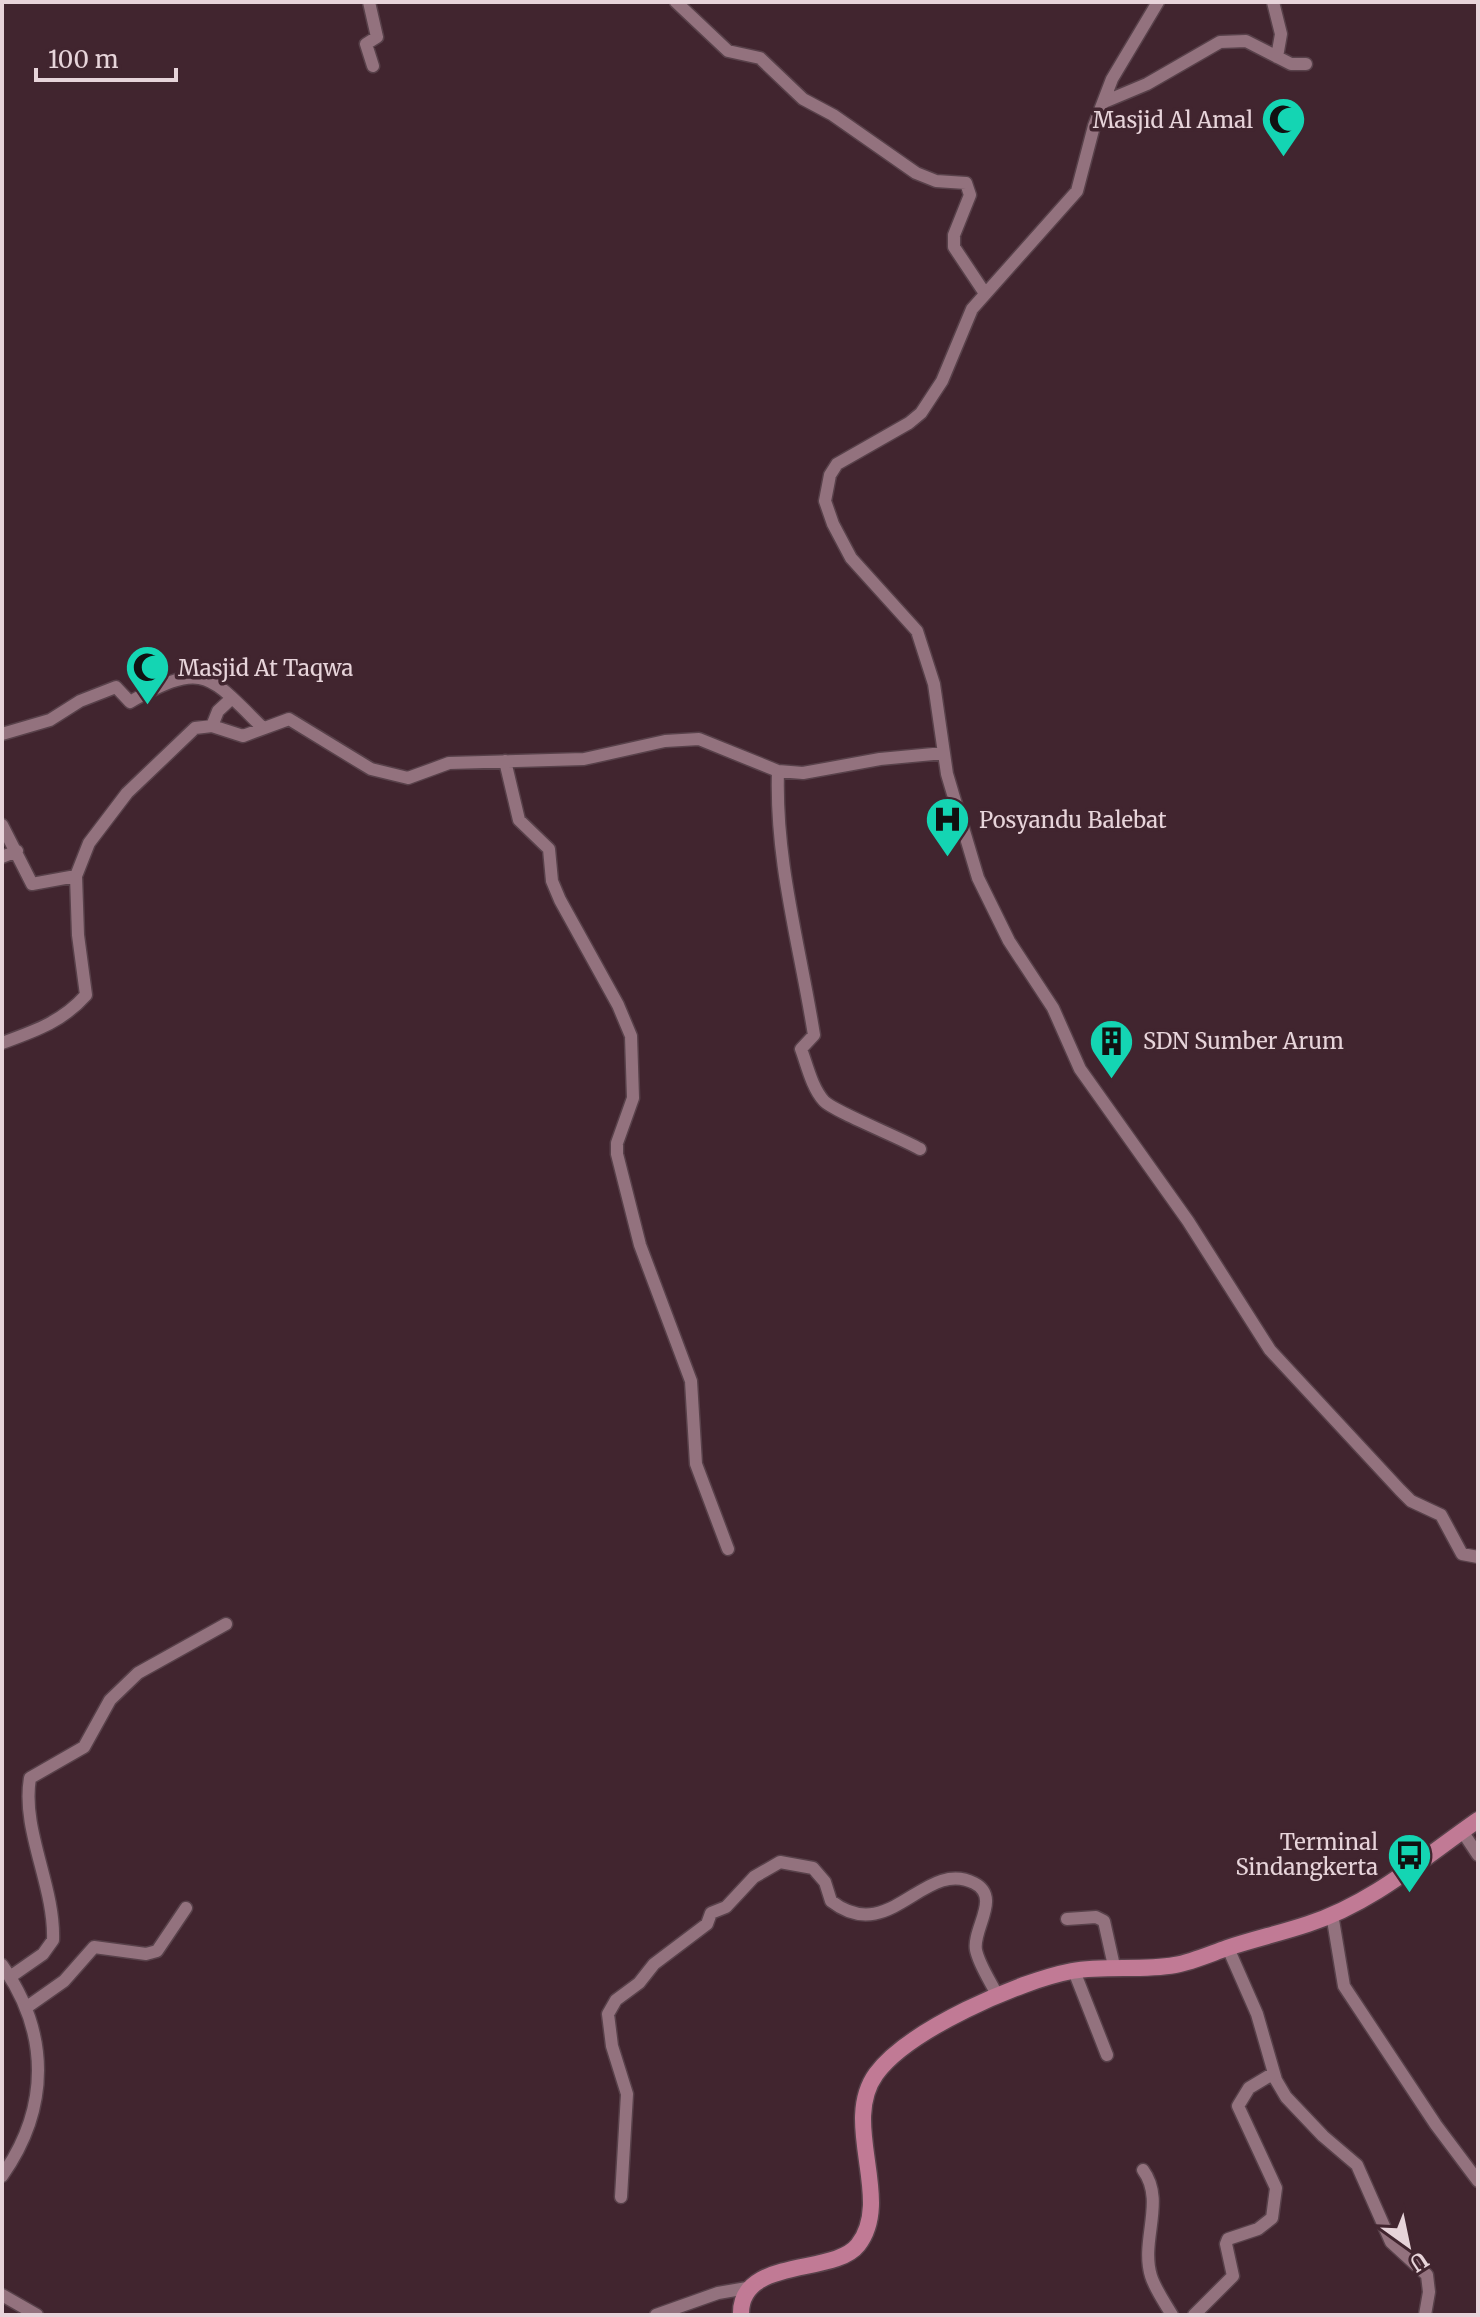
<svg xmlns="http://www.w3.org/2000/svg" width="1480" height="2317" viewBox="0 0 1480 2317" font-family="Merriweather,serif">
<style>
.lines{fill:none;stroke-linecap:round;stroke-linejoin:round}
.minor-casing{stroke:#58414a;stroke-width:15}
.major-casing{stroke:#58414a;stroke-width:19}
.minor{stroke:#93727e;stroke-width:12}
.major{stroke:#c17a95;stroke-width:16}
.labels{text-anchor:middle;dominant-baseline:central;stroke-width:7;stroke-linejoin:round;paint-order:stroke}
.poi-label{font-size:22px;fill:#e7d4da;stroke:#41252f;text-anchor:start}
</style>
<rect width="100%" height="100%" fill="#41252f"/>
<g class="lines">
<defs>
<path id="minor" d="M 369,2 L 377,37 L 366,44 L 373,66
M 676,2 L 728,51 L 760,58 L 803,99 L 833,115 L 916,173 L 936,181 L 966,183 L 970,195 L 954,235 L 954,247 L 984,292
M 1158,2 L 1112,79 L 1094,126 L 1077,191 L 972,309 L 942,381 L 921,413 L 909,423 L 837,464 L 830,475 L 825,501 L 833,524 L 851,558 L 917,631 L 934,684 L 947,774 L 978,878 L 1009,941 L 1053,1008 L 1080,1069 L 1188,1221 L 1270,1350 L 1400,1490 L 1411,1501 L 1441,1515 L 1462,1554 L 1478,1557
M 1273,2 L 1281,34 L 1277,57
M 1104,102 L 1147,84 L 1220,42 L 1246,41 L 1291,64 L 1306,64
M 212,726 L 218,711 L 232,698
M 2,734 L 50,720 L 80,701 L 116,687 L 130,702 C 204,660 208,674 263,728
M 505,761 L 519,820 L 549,849 L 552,881 L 560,900 L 618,1005 L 631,1036 L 633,1098 L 617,1143 L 617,1154 L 640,1245 L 691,1381 L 696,1464 L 728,1549
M 778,771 C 775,862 800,946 814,1035 L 801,1049 C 807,1065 812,1088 824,1101 C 833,1111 901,1138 920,1149
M 2,825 L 32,884 L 76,876
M 2,857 L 17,851
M 2,1043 C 35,1031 62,1022 86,995 L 78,935 L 76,876 L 89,843 L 127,793 L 195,728 L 212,726 L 243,736 L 289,719 L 371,769 L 408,778 L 449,763 L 584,759 L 665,741 L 699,739 L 778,771 L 803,773 L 880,759 L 944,753
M 1462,1831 L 1478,1855
M 1332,1914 L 1344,1986 L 1436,2125 L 1478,2181
M 1067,1919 L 1096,1917 L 1104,1921 L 1114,1966
M 1228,1948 L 1257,2014 L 1276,2080 L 1286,2097 L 1323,2136 L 1357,2165 L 1391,2242 L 1427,2275 L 1429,2292 L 1425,2315
M 2,1965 C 50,2033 50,2108 2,2176
M 1074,1971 L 1107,2055
M 10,1977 L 43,1954 L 53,1940 C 55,1886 21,1830 30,1778 L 84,1747 L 110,1700 L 138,1673 L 226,1624
M 27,2007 L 64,1981 L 94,1947 L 146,1954 L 157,1951 L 186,1908
M 1143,2170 C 1166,2201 1140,2240 1151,2276 C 1155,2289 1165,2303 1172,2315
M 621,2197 L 627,2094 L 612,2046 L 608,2014 L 616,2000 L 639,1983 L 654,1964 L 707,1924 L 711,1913 L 726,1907 L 754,1877 L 780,1862 L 813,1868 L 825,1882 L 831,1901 C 890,1947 924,1858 974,1883 C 1002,1897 972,1929 976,1950 C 979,1965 991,1982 997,1995
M 2,2295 L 37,2315
M 656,2315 L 718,2293 L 753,2287
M 1194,2315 L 1233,2276 L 1226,2244 L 1228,2239 L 1258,2229 L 1272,2218 L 1276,2188 L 1238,2106 L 1249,2088 L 1274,2073"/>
<path id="major" d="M 741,2315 C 739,2256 834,2276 858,2245 C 894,2199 840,2124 876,2074 C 908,2030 1019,1981 1072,1971 C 1106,1965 1141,1971 1175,1965 C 1192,1962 1210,1954 1227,1948 C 1254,1939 1281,1933 1308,1924 C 1373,1903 1423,1858 1478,1820"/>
</defs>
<use href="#minor" class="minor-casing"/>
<use href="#major" class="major-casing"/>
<use href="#minor" class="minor"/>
<use href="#major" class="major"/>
</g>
<defs>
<symbol id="mosque-pin" viewBox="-11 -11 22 30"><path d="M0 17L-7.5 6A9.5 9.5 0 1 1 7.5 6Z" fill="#14d5b3" stroke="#41252f"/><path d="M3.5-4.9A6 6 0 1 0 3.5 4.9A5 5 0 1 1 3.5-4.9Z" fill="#111"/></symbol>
<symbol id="hospital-pin" viewBox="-11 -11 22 30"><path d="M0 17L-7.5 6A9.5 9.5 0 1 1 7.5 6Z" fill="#14d5b3" stroke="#41252f"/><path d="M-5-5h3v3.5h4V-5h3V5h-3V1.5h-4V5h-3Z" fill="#111"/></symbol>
<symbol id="building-pin" viewBox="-11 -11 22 30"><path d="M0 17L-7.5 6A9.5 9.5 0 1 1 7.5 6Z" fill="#14d5b3" stroke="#41252f"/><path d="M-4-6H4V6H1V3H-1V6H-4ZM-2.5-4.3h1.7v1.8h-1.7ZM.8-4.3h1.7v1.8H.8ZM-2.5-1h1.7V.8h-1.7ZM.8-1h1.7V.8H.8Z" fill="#111"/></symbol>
<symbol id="bus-pin" viewBox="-11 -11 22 30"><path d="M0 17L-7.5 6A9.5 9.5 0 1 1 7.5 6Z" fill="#14d5b3" stroke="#41252f"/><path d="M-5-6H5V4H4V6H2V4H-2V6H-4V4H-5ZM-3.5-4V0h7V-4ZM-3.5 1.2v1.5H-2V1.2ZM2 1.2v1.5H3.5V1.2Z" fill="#111"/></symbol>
</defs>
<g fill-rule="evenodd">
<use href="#mosque-pin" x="1258" y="94" width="51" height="69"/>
<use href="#mosque-pin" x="122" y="642" width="51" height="69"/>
<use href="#hospital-pin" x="922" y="794" width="51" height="69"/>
<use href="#building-pin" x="1086" y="1016" width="51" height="69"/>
<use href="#bus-pin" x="1384" y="1830" width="51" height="69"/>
</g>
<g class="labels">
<g class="poi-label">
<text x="1253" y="120" text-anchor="end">Masjid Al Amal</text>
<text x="178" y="668">Masjid At Taqwa</text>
<text x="979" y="820">Posyandu Balebat</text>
<text x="1143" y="1041">SDN Sumber Arum</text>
<text x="1378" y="1842" text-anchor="end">Terminal<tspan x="1378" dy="25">Sindangkerta</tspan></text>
</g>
</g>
<rect width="1480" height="2317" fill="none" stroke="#e7d4da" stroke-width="8"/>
<g transform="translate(1408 2245) rotate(147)" stroke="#41252f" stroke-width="6" paint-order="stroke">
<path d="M0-6L14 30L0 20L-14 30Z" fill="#e7d4da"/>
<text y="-12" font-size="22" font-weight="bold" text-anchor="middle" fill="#e7d4da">U</text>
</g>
<path d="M36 68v12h140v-12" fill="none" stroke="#e7d4da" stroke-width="4"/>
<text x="48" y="68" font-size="24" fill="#e7d4da" stroke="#41252f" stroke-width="6" paint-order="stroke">100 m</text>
</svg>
